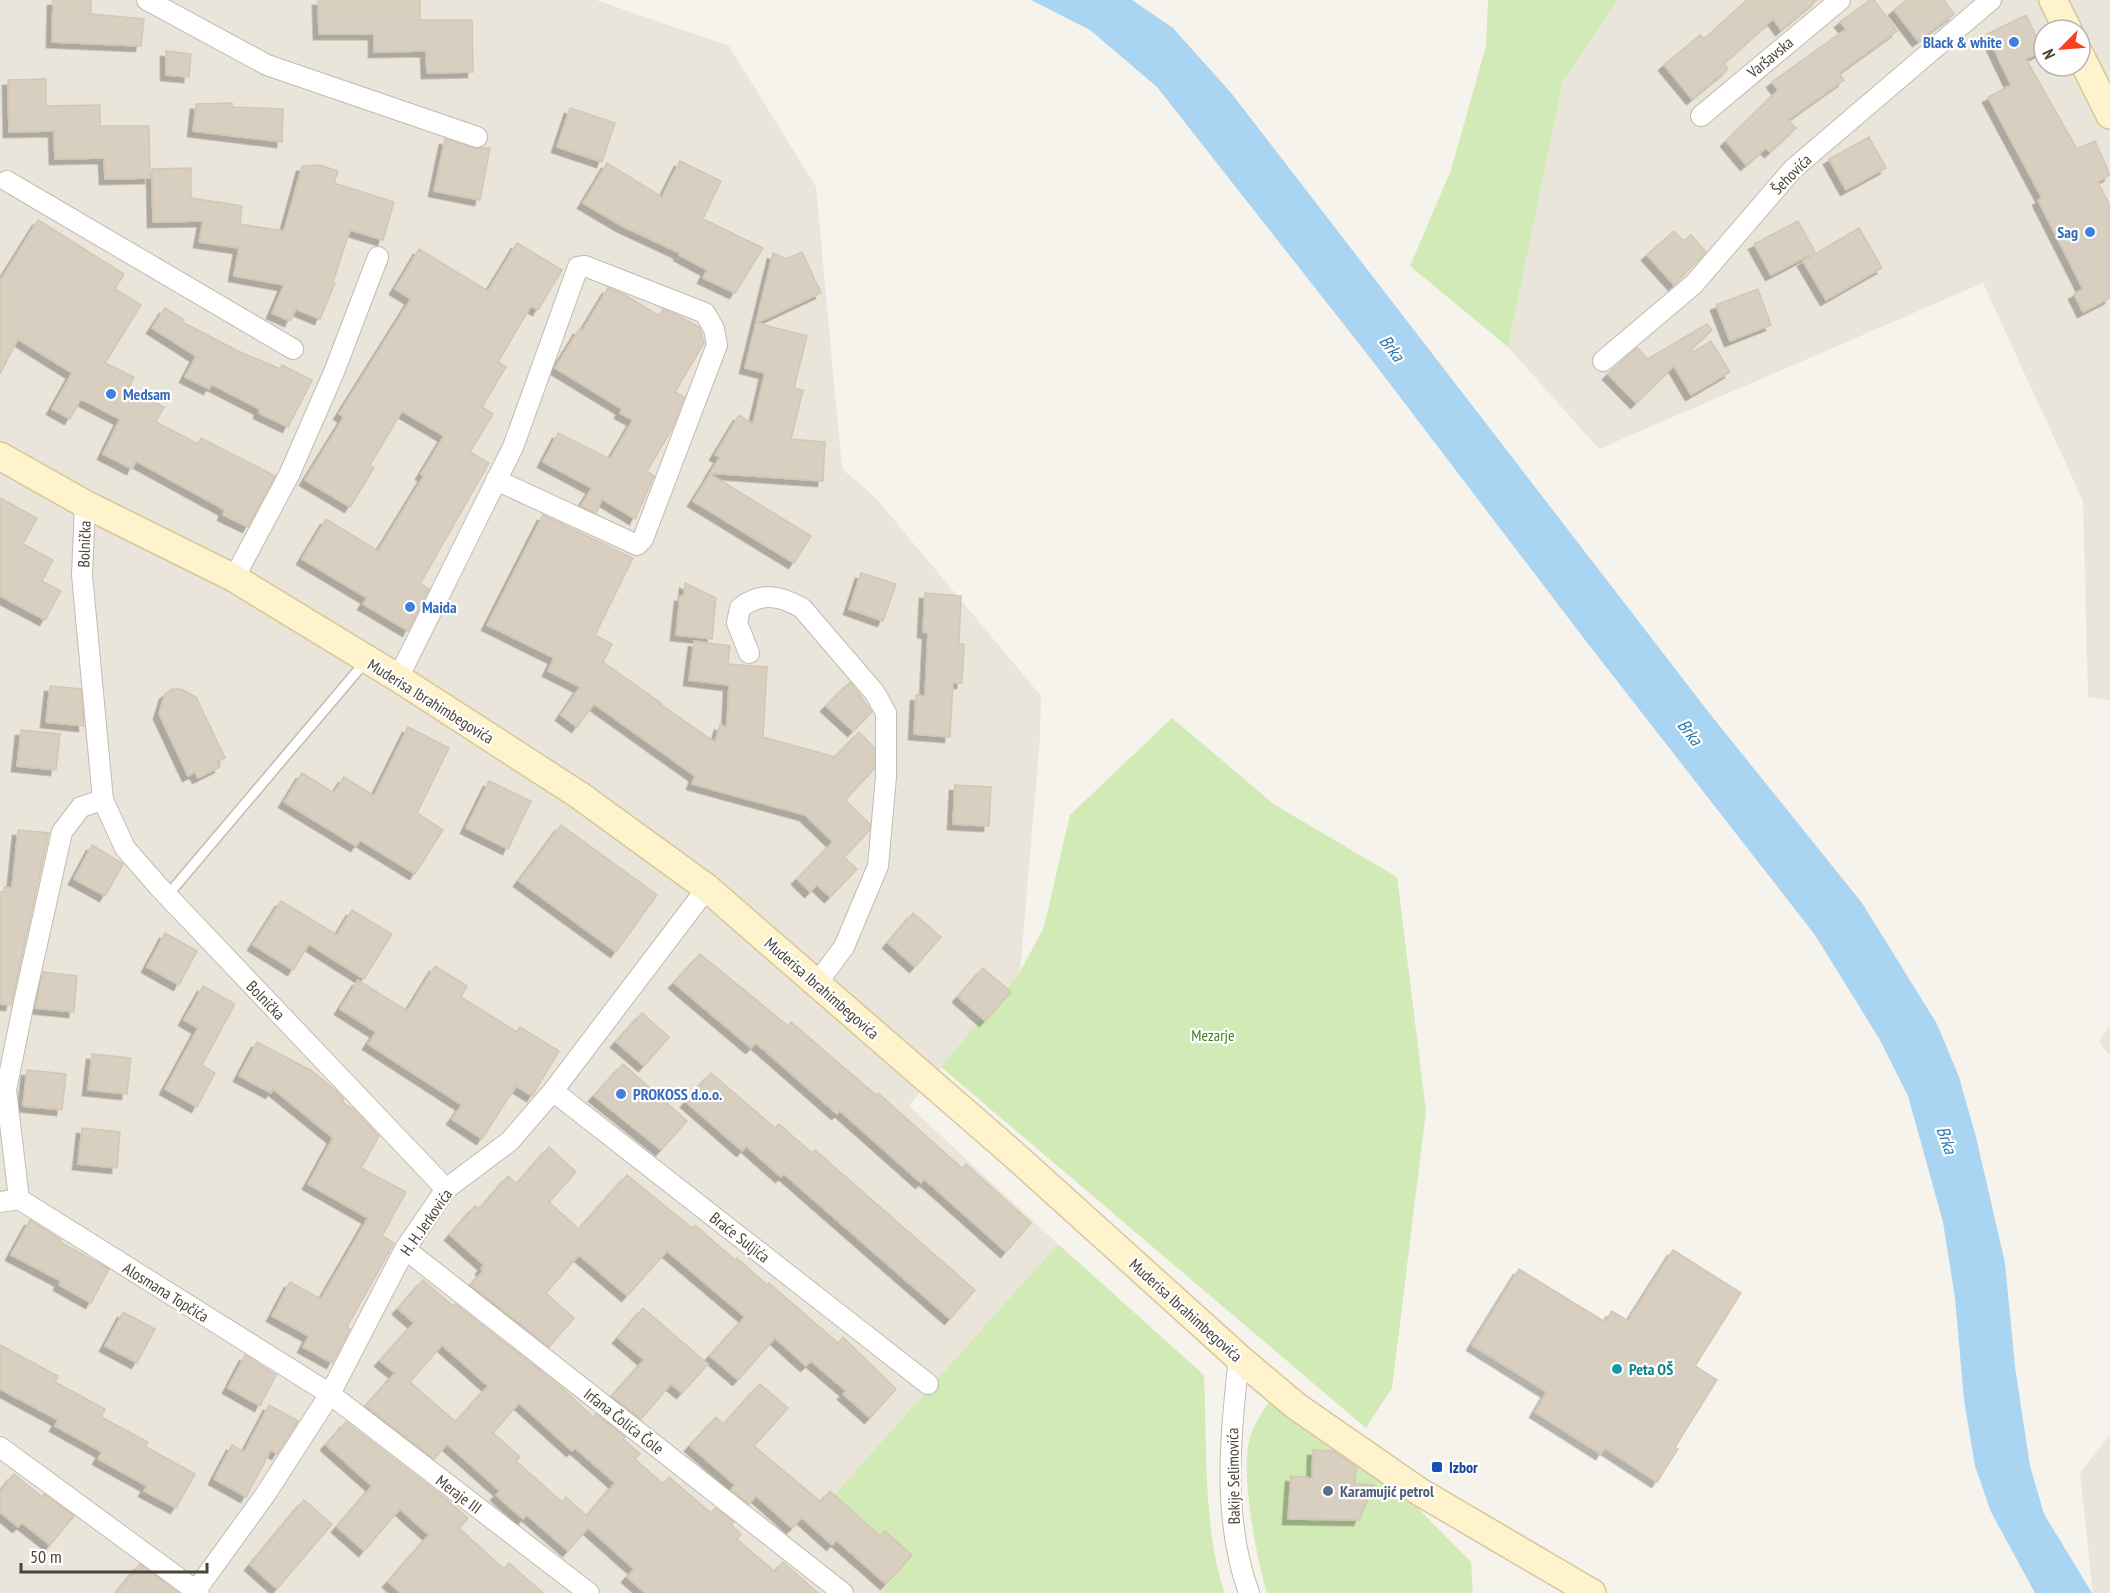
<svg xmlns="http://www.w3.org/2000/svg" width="2110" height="1593" viewBox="0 0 2110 1593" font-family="'PT Sans Narrow',sans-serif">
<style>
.residential{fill:#eae5da;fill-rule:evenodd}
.green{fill:#d2eab5}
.water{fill:#a9d4f2}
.building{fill:#d8cfc1;stroke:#d3c7b4;stroke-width:1.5;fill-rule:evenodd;filter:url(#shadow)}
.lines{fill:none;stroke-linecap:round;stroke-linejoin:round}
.lane-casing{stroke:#c2bbae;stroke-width:12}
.street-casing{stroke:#c2bbae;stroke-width:22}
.secondary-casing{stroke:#d6c79b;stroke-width:30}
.lane{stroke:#fff;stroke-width:9}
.street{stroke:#fff;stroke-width:20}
.secondary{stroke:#fff3cd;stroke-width:27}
.shop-dot{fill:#3f7fe0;stroke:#fff;stroke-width:2}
.culture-dot{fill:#0f9aa8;stroke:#fff;stroke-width:2}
.transit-dot{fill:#1a4fb4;stroke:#fff;stroke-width:2}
.service-dot{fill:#5c6f8a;stroke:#fff;stroke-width:2}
.labels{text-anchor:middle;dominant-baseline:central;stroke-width:4.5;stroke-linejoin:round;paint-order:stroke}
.shop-label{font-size:16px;font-weight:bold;fill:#366cbe;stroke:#fff;text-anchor:start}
.street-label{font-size:16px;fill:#4b4439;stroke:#fff}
.park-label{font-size:16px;fill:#4a7f2a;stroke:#fff}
.culture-label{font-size:16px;font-weight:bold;fill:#0d838f;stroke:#fff;text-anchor:start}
.transit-label{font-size:16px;font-weight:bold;fill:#164399;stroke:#fff;text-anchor:start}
.service-label{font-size:16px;font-weight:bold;fill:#4e5e75;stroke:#fff;text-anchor:start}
.water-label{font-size:18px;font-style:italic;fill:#2e7ab2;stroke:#fff}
</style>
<defs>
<filter id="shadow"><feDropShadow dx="-5.5" dy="5.5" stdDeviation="0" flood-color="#0004"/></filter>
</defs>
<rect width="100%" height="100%" fill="#f6f3ec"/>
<path class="residential" d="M 0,0 L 596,0 L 729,46 L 816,187 L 842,469 L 874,496 L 1041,696 L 1040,738 L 1020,972 L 909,1106 L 1058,1244 L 821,1511 L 898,1574 L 881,1593 L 0,1593 Z
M 1618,0 L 2110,0 L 2110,700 L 2088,697 L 2083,501 L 1983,283 L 1599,449 L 1508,347 L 1563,81 ZM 2044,30 L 2080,30 L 2080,66 L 2044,66 Z
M 2110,1025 L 2110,1056 L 2099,1042 Z
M 2110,1435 L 2110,1593 L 2093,1593 L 2080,1473 Z"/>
<path class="green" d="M 1488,0 L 1618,0 L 1563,81 L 1508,347 L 1410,266 L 1451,170 L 1486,46 Z
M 1172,718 L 1275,805 L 1397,877 L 1426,1111 L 1392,1388 L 1366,1428 L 941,1067 L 1020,972 L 1044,927 L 1070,815 Z
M 1058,1244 L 1204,1375 C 1207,1440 1203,1534 1225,1593 L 881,1593 L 897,1574 L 820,1511 Z
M 1273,1395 L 1394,1484 L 1471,1562 L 1473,1593 L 1267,1593 C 1256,1557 1241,1477 1249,1441 C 1252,1426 1265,1409 1273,1395 Z"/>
<path class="water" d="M 1031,0 L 1132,0 L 1173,28 L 1232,94 L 1710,714 L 1862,903 L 1937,1024 L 1959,1077 L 1976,1137 L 2005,1263 L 2015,1367 L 2030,1466 L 2044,1514 L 2092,1593 L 2035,1593 L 1991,1512 L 1975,1466 L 1964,1400 L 1955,1298 L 1943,1222 L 1908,1096 L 1880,1040 L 1815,935 L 1582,636 L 1371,359 L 1157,87 L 1090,30 Z"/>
<path class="building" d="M 53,0 L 91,0 L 91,14 L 144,19 L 141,46 L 52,42 Z
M 318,0 L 420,0 L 420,20 L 472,20 L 473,72 L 427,73 L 426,51 L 374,52 L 374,34 L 319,34 Z
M 1747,0 L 1817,0 L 1781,30 L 1773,19 L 1724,63 L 1728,69 L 1692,99 L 1664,65 L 1700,35 L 1704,39 Z
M 1870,0 L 1874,0 L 1897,31 L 1839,73 L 1844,80 L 1788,120 L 1796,128 L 1770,152 L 1766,148 L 1746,165 L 1726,141 L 1778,90 L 1772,82 L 1846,29 L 1840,22 Z
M 1907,0 L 1944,0 L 1954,14 L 1918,41 L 1894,10 Z
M 2026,15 L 2043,51 L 2026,59 L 2077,149 L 2095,141 L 2110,175 L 2098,182 L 2110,206 L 2110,298 L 2083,312 L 2074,294 L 2083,289 L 2038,200 L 2042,198 L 1988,97 L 2011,85 L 1987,34 Z
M 166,51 L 191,54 L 189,77 L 166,75 Z
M 46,79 L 46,106 L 100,105 L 100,126 L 149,126 L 150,178 L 105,179 L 104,158 L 55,159 L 54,131 L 9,132 L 8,80 Z
M 232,103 L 232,107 L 283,109 L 282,142 L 193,131 L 196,104 Z
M 570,108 L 615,123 L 602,162 L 557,147 Z
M 1869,137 L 1886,168 L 1846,190 L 1829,159 Z
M 445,139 L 474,148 L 490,148 L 480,200 L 434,191 Z
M 680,161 L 721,181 L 703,219 L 763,248 L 735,293 L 703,278 L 707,270 L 679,255 L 680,253 L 622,226 L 583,203 L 607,163 L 662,197 Z
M 319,165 L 338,171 L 334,183 L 394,202 L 383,240 L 350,230 L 333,282 L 335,283 L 320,319 L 296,309 L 290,321 L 272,313 L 284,285 L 234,276 L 239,248 L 199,242 L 203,221 L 153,222 L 152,169 L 191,168 L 191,198 L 242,206 L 240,224 L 284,231 L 302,166 Z
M 38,220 L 124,274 L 115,289 L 141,305 L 105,363 L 134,377 L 128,389 L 164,407 L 156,422 L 198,444 L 201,438 L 275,476 L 248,527 L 223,515 L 225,510 L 136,461 L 132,469 L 103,454 L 120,419 L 81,399 L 70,419 L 52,409 L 72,373 L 18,339 L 0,374 L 0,281 Z
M 1798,221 L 1815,252 L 1771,275 L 1754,244 Z
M 1859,228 L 1882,268 L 1826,300 L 1803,261 Z
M 1674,231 L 1683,241 L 1691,235 L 1706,252 L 1674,285 L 1647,255 Z
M 517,243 L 562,270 L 538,310 L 531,306 L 498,362 L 506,367 L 482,407 L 493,414 L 470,452 L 489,463 L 420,584 L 429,589 L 408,631 L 363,604 L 367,598 L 302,559 L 326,519 L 378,551 L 424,476 L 421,474 L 444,436 L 402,411 L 370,465 L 374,468 L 350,507 L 305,480 L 344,417 L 339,414 L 411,299 L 395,289 L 419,249 L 488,291 Z
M 802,252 L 821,293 L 757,323 L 807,336 L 794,388 L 803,390 L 791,439 L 825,442 L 823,481 L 710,473 L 720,457 L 715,455 L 739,415 L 753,424 L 765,373 L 745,368 L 773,253 L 786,259 Z
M 608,288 L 625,295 L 659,316 L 663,309 L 679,316 L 700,328 L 704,343 L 675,392 L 684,397 L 672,429 L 647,471 L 654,476 L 635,519 L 602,499 L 596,513 L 581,506 L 592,488 L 543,462 L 558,433 L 610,459 L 633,420 L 620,413 L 622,409 L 555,368 L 579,329 L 582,331 Z
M 1758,289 L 1771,325 L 1730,341 L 1716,305 Z
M 165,308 L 184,320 L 182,322 L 238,351 L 280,369 L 282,365 L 312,380 L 288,427 L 259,413 L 260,409 L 211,384 L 209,389 L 185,377 L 196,356 L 152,328 Z
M 1707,324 L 1712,330 L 1691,349 L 1693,352 L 1711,341 L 1730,372 L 1691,395 L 1674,366 L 1636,403 L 1608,374 L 1637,348 L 1648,359 Z
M 710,474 L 811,536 L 794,563 L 693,501 Z
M 0,498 L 37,518 L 23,544 L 53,560 L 42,581 L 61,591 L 45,620 L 0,596 Z
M 543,515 L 633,558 L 595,635 L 612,644 L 603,662 L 661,703 L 660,704 L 715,742 L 720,725 L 727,727 L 729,685 L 689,680 L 694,641 L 730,646 L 728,664 L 767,667 L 763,737 L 835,757 L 859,732 L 874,747 L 874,769 L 845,800 L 870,824 L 869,831 L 844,857 L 857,869 L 830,897 L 817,885 L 810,892 L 797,879 L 833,842 L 805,815 L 692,784 L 695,776 L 594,704 L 577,727 L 561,715 L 580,687 L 548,671 L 554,658 L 487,625 Z
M 861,573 L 896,584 L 883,621 L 849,609 Z
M 685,583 L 716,598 L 712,639 L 676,635 L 680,596 L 684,596 Z
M 925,593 L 961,596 L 959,644 L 964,644 L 962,683 L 953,683 L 950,737 L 914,734 L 916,695 L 925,696 L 928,633 L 923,632 Z
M 850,682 L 872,712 L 853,731 L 826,706 Z
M 50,686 L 81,689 L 84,726 L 46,722 Z
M 181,689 L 196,697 L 225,758 L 217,762 L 220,767 L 198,778 L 195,772 L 188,776 L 159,714 L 165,694 L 172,689 Z
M 408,727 L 449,748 L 417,813 L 443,830 L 415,874 L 360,840 L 356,846 L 284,802 L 302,773 L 334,793 L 344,777 L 374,796 Z
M 21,730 L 60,734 L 56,770 L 17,766 Z
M 489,781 L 531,801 L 508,849 L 466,828 Z
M 955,785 L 991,787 L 989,826 L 953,824 Z
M 561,825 L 657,895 L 616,952 L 519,881 Z
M 18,830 L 49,833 L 11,1005 L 0,1004 L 0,892 L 4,892 L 4,887 L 12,888 Z
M 92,845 L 123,864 L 105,896 L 74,879 Z
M 281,901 L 337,935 L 352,910 L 392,934 L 364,979 L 309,944 L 293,970 L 253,945 Z
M 913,913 L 941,937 L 915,967 L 888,943 Z
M 165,933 L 197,951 L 179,985 L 147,967 Z
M 700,954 L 788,1026 L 791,1022 L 876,1095 L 878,1093 L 962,1168 L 966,1164 L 1031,1223 L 1006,1252 L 924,1179 L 921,1183 L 840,1111 L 837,1114 L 756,1043 L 751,1048 L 674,983 Z
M 435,966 L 467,986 L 461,997 L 517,1032 L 520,1027 L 559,1051 L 532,1096 L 516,1086 L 482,1139 L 452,1119 L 462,1105 L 368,1044 L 376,1032 L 340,1009 L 358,980 L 407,1011 Z
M 983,968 L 1011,992 L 985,1021 L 958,997 Z
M 43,972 L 77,976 L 74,1012 L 35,1008 Z
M 203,986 L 235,1004 L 202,1065 L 215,1073 L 197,1107 L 165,1089 L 198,1028 L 184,1020 Z
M 642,1013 L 669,1037 L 644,1066 L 616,1042 Z
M 257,1042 L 312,1071 L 336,1091 L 344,1099 L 342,1102 L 353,1109 L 379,1136 L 361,1168 L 406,1192 L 382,1236 L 394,1243 L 347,1327 L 350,1329 L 332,1363 L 303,1347 L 309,1336 L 272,1316 L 290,1282 L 321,1299 L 368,1218 L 308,1184 L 333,1138 L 273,1089 L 271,1093 L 239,1076 Z
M 92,1054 L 131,1058 L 127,1094 L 88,1090 Z
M 623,1064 L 687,1121 L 661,1150 L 594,1096 Z
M 27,1070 L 66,1074 L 62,1110 L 23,1106 Z
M 711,1073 L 775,1128 L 779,1124 L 812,1153 L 815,1150 L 975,1290 L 950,1319 L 784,1174 L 781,1177 L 746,1146 L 742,1151 L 686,1102 Z
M 82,1128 L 120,1132 L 117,1168 L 78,1164 Z
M 549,1147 L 576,1172 L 549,1202 L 579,1229 L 627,1175 L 692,1228 L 695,1225 L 735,1260 L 737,1258 L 767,1285 L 769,1283 L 838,1343 L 843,1337 L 896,1389 L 870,1418 L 843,1394 L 846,1391 L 811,1361 L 806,1366 L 775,1338 L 738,1380 L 710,1356 L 745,1317 L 667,1251 L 627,1296 L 579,1255 L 546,1293 L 574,1318 L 549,1347 L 471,1285 L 483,1271 L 481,1269 L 484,1265 L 450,1235 L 475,1206 L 480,1209 L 508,1176 L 517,1184 Z
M 30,1220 L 61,1240 L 60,1242 L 109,1269 L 91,1303 L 59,1285 L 61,1281 L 11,1255 Z
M 1673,1250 L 1741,1293 L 1695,1366 L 1717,1380 L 1675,1447 L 1678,1449 L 1657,1482 L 1605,1448 L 1601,1454 L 1535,1412 L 1547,1392 L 1472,1345 L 1519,1269 L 1605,1322 L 1612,1311 L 1628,1321 Z
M 423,1280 L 453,1306 L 455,1304 L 561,1387 L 593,1417 L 596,1414 L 625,1437 L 623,1439 L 640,1454 L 635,1459 L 663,1484 L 669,1477 L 711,1513 L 715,1508 L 734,1522 L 731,1525 L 741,1534 L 737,1539 L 775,1572 L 783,1562 L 818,1593 L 645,1593 L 627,1577 L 634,1569 L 588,1528 L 568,1551 L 527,1515 L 523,1519 L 496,1495 L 500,1491 L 447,1444 L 434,1459 L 366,1406 L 395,1373 L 380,1361 L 414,1323 L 398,1309 ZM 442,1345 L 488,1386 L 456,1422 L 410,1382 ZM 519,1403 L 572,1451 L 575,1448 L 615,1483 L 587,1516 L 566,1497 L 562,1502 L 516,1461 L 520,1457 L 493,1433 Z
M 643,1308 L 708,1364 L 682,1393 L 671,1384 L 641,1419 L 612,1396 L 644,1360 L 618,1338 Z
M 123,1312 L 155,1329 L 137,1363 L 105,1346 Z
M 0,1345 L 58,1376 L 55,1382 L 105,1409 L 101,1417 L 148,1442 L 146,1447 L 195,1474 L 176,1508 L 144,1491 L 147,1486 L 98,1459 L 102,1452 L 55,1426 L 58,1420 L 0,1389 Z
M 245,1355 L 276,1375 L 260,1406 L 228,1388 Z
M 760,1384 L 788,1408 L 754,1446 L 821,1502 L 830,1491 L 880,1536 L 885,1531 L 912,1555 L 886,1584 L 836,1540 L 832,1545 L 802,1518 L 792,1528 L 756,1496 L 749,1504 L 731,1490 L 735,1485 L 690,1446 L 716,1417 L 724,1424 Z
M 269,1405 L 298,1421 L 277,1454 L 271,1450 L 246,1497 L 214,1479 L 232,1445 L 244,1452 Z
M 346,1422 L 446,1499 L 468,1518 L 459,1528 L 504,1569 L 509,1563 L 543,1593 L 401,1593 L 388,1582 L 429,1535 L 400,1509 L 364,1551 L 337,1527 L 372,1486 L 326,1445 Z
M 1313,1450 L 1334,1451 L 1356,1467 L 1355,1484 L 1374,1485 L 1359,1520 L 1288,1519 L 1291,1476 L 1312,1478 Z
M 14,1474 L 42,1497 L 44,1494 L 74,1516 L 50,1545 L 22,1523 L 18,1527 L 0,1512 L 0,1492 Z
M 304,1500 L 332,1524 L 277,1589 L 250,1565 Z
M 140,1564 L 176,1591 L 178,1593 L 116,1593 Z"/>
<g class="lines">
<defs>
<path id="lane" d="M 167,896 L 365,662"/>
<path id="street" d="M 147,0 L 267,65 L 477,137
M 1701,116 L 1840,0
M 7,181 L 293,349
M 1603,361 L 1694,284 L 1793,169 L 1991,0
M 85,504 L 82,575 L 103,800 L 125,848 L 159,887 L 446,1189
M 234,578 L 289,475 L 334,372 L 378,257
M 749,653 L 737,623 L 740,608 C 761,592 779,595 802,608 L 875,693 L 886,713 L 886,777 L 878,866 L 844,947 L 817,983
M 398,678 L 513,447 L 578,267 L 585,266 L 705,313 L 714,329 L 717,345 L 643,539 L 637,545 L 496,480
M 553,1091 L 928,1384
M 19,1199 L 6,1090 L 24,1002 L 62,832 L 81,807 L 103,800
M 0,1202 L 19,1199 L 330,1394 L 589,1593
M 405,1249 L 843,1593
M 1239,1358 C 1230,1435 1222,1519 1249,1593
M 0,1447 L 199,1593
M 194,1593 L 265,1495 L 330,1394 L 405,1249 L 446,1189 L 510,1141 L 553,1091 L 707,888"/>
<path id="secondary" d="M 2053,0 L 2068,30
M 2080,55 L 2110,115
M 0,456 L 85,504 L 234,578 L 398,678 L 579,795 L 707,888 L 1012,1153 L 1239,1358 L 1296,1406 L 1420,1492 L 1592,1593"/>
</defs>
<use href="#lane" class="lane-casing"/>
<use href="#street" class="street-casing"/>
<use href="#secondary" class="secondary-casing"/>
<use href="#lane" class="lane"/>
<use href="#street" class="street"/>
<use href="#secondary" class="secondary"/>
</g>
<g class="shop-dot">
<circle cx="2014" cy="42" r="6"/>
<circle cx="2090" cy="232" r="6"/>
<circle cx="111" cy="394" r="6"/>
<circle cx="410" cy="607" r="6"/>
<circle cx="621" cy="1094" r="6"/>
</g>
<circle class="culture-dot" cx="1617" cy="1369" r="6"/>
<rect class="transit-dot" x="1431" y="1461" width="12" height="12" rx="3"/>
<circle class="service-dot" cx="1328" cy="1491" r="6"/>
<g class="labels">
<g class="shop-label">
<text x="2002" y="42" text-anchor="end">Black &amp; white</text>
<text x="2078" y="232" text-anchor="end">Sag</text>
<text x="123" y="394">Medsam</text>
<text x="422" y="607">Maida</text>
<text x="633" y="1094">PROKOSS d.o.o.</text>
</g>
<g class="street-label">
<text transform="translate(1770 57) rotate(-40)">Varšavska</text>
<text transform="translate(1791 174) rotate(-45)">Šehovića</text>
<text transform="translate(84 544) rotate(-88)">Bolnička</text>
<text transform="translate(431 701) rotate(32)">Muderisa Ibrahimbegovića</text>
<text transform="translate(822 988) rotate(41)">Muderisa Ibrahimbegovića</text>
<text transform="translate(266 1000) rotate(46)">Bolnička</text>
<text transform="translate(426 1222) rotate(-55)">H. H. Jerkovića</text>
<text transform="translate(740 1237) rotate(38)">Braće Suljića</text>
<text transform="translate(166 1292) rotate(32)">Alosmana Topčića</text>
<text transform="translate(1186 1310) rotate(42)">Muderisa Ibrahimbegovića</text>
<text transform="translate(624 1421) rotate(38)">Irfana Čolića Čole</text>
<text transform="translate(1233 1476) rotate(-91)">Bakije Selimovića</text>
<text transform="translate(459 1494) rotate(37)">Meraje III</text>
</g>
<g class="park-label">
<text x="1213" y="1035">Mezarje</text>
</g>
<g class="culture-label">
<text x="1629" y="1369">Peta OŠ</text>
</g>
<g class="transit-label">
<text x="1449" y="1467">Izbor</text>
</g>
<g class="service-label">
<text x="1340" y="1491">Karamujić petrol</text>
</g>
<g class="water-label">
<text transform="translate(1392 348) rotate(52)">Brka</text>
<text transform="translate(1690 732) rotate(52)">Brka</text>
<text transform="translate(1947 1140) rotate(71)">Brka</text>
</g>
</g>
<g transform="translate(2062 48) rotate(245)"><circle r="28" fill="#ffffff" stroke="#b7b4b0" stroke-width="1.5"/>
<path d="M0-4.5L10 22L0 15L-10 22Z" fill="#fc3f1d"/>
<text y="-9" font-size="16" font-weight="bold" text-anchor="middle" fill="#4b4439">N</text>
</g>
<path d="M21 1563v9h186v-9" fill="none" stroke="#4b4439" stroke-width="3"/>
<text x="30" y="1563" font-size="18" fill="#4b4439" stroke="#ffffff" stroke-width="4.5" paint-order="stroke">50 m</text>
</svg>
